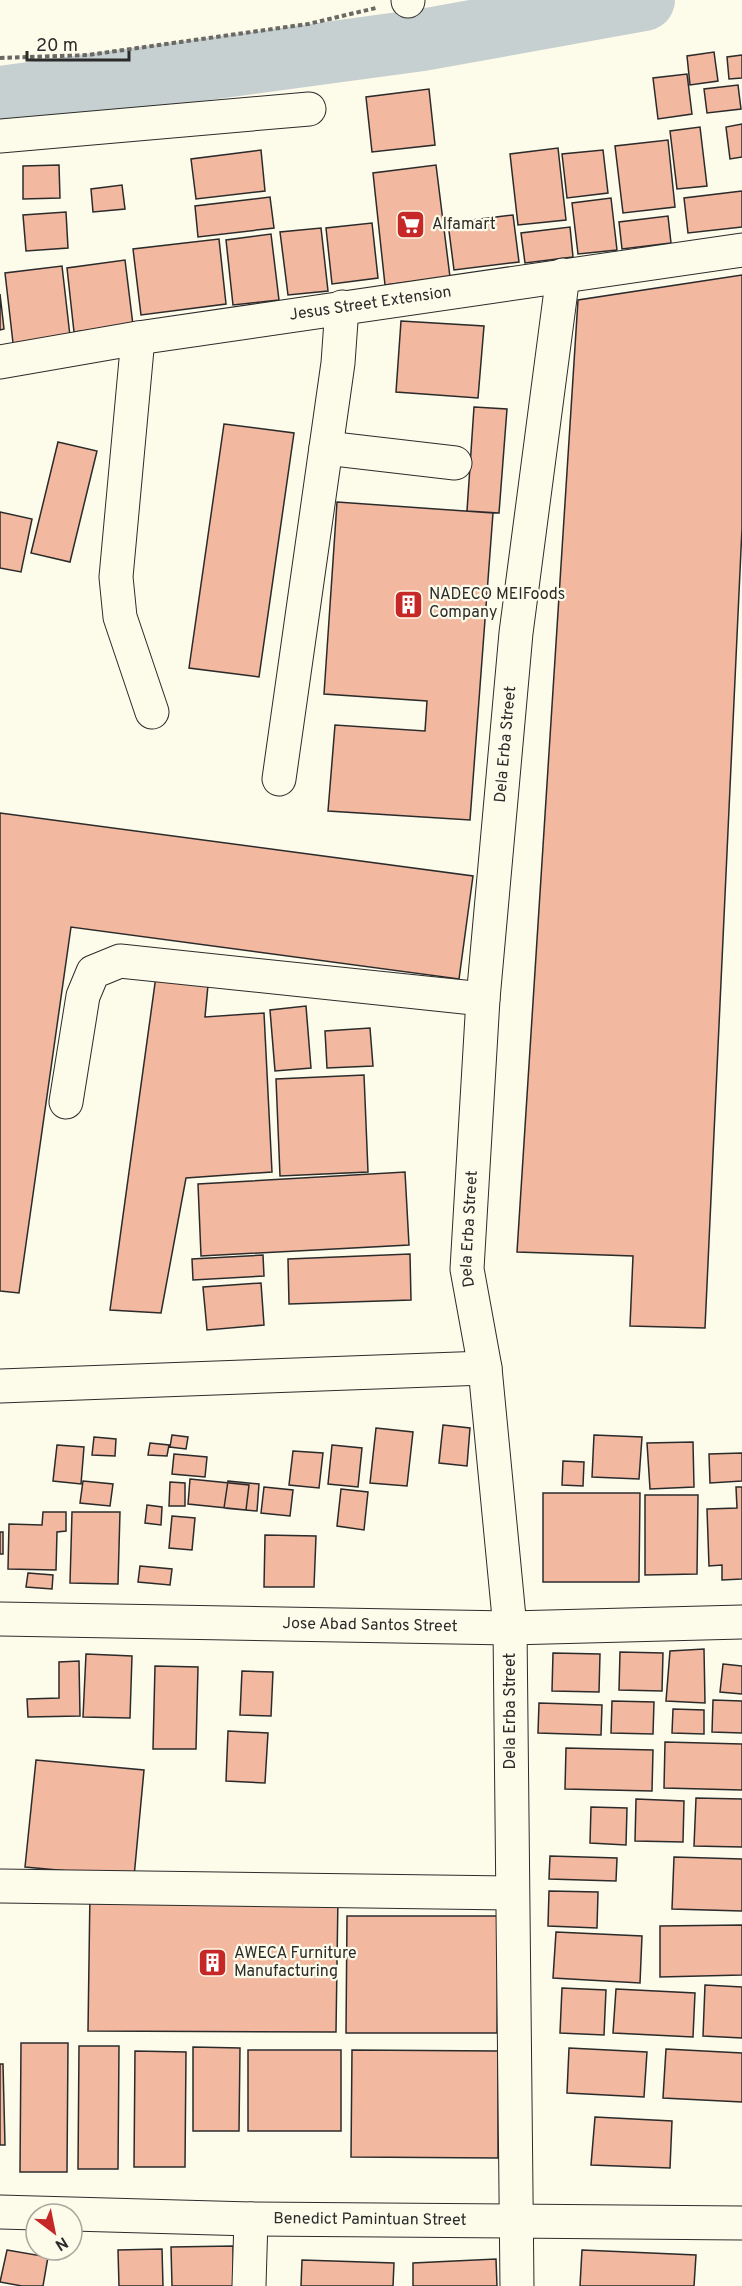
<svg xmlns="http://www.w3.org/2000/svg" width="742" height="2286" viewBox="0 0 742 2286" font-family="Overpass,sans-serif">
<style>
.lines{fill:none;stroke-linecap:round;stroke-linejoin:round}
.river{stroke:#c7d0d0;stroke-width:62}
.building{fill:#f2b8a0;stroke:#2b2b2b;stroke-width:1.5}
.minor-casing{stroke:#2b2b2b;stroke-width:35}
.path{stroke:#6a6964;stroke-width:4;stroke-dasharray:4.5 3;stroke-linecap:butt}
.minor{stroke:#fdfbea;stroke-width:33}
.labels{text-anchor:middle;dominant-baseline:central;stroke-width:4.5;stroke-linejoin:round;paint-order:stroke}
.poi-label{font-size:16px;fill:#2b2b2b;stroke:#fdfbea;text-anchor:start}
.street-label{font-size:16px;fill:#2b2b2b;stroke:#fdfbea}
</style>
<rect width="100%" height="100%" fill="#fdfbea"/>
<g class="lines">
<path class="river" d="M 0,97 L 422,40 L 644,0"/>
</g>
<path class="building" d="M 714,52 L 718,81 L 690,85 L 687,56 Z
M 742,55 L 742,78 L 729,79 L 727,57 Z
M 687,74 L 692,114 L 658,119 L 653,78 Z
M 738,85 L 741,109 L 707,113 L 704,89 Z
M 429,89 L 435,145 L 372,152 L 366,97 Z
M 742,124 L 742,157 L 730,159 L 726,127 Z
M 700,127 L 707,186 L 677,189 L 670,131 Z
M 668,140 L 675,207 L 623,213 L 615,146 Z
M 558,148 L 566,220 L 518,225 L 510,154 Z
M 261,150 L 265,191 L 196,199 L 191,159 Z
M 603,150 L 608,193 L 567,198 L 562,154 Z
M 59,165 L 60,198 L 23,199 L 23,166 Z
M 436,165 L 450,277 L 385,285 L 373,173 Z
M 122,185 L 125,209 L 93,212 L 91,189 Z
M 742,191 L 742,227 L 688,233 L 684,198 Z
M 270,197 L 274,228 L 198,237 L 195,206 Z
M 611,198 L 617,250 L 578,254 L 572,203 Z
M 66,212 L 68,248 L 26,251 L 23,215 Z
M 513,215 L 519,262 L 454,270 L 448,223 Z
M 668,216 L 671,243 L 622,249 L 619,222 Z
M 372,223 L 378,278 L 332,284 L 326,228 Z
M 570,227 L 573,257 L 525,263 L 521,233 Z
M 321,228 L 328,291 L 288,295 L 280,232 Z
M 271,234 L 279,300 L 233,305 L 226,240 Z
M 219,239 L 226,304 L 141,315 L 133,249 Z
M 125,260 L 133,325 L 74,332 L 67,268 Z
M 62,266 L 70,336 L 13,343 L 5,273 Z
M 742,275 L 742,528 L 705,1328 L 630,1326 L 633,1256 L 517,1252 L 578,300 Z
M 0,294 L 4,329 L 0,330 Z
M 401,321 L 484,326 L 478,398 L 396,392 Z
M 474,407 L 507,409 L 499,513 L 467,511 Z
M 224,424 L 294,433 L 259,677 L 189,668 Z
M 58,442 L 97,451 L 70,562 L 31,553 Z
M 337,502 L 493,513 L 470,820 L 328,811 L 335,725 L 425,731 L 427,701 L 324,694 Z
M 0,512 L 32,519 L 21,572 L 0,568 Z
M 0,813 L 473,876 L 459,979 L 71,927 L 19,1293 L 0,1291 Z
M 156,976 L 208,985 L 205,1017 L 264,1013 L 272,1172 L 186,1178 L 161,1313 L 110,1310 Z
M 306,1006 L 311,1068 L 275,1071 L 270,1010 Z
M 370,1028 L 373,1066 L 327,1068 L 325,1031 Z
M 364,1075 L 368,1172 L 280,1176 L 276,1079 Z
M 405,1172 L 409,1245 L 201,1256 L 198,1184 Z
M 410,1254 L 411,1300 L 289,1304 L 288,1259 Z
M 263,1255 L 264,1276 L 193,1280 L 192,1259 Z
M 261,1283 L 264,1325 L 207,1330 L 203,1287 Z
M 443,1425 L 470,1428 L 467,1466 L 439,1463 Z
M 376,1428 L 413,1432 L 407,1486 L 370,1483 Z
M 172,1435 L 188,1437 L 186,1449 L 170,1447 Z
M 594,1435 L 642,1437 L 639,1479 L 592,1477 Z
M 94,1437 L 116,1439 L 115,1456 L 92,1455 Z
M 693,1442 L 694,1487 L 650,1489 L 647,1443 Z
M 150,1443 L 169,1445 L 167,1456 L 148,1455 Z
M 57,1445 L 84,1447 L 81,1484 L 53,1481 Z
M 332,1445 L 362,1448 L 358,1487 L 328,1484 Z
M 293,1451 L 323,1453 L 319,1488 L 289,1485 Z
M 742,1453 L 742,1481 L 710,1483 L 709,1454 Z
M 174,1454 L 207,1457 L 205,1477 L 172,1474 Z
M 563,1461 L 584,1462 L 583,1486 L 562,1485 Z
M 190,1479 L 249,1485 L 246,1510 L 188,1504 Z
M 83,1481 L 113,1484 L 110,1506 L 80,1503 Z
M 228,1481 L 259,1484 L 257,1511 L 224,1508 Z
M 170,1482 L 185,1483 L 185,1506 L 169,1506 Z
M 264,1487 L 293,1490 L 290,1516 L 261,1513 Z
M 736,1487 L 742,1487 L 742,1579 L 722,1580 L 722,1565 L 709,1566 L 707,1509 L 737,1508 Z
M 341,1489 L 368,1492 L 364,1530 L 337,1526 Z
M 543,1493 L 640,1493 L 639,1582 L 543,1582 Z
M 645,1495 L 698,1495 L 697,1574 L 645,1575 Z
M 147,1505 L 162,1507 L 161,1525 L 145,1523 Z
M 43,1512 L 66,1512 L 66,1531 L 57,1532 L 56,1570 L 8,1569 L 9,1524 L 42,1525 Z
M 72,1512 L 120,1512 L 118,1584 L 70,1583 Z
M 172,1516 L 195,1518 L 192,1550 L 169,1548 Z
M 0,1532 L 3,1532 L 3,1554 L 0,1554 Z
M 265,1535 L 316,1536 L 314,1587 L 264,1587 Z
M 140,1566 L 172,1569 L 170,1585 L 138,1582 Z
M 28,1573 L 53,1575 L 52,1589 L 26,1587 Z
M 704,1649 L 705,1703 L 666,1701 L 670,1651 Z
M 620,1652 L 663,1653 L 662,1691 L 619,1690 Z
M 553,1653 L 600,1654 L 599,1692 L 552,1691 Z
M 86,1654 L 132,1656 L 130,1718 L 83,1717 Z
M 79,1661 L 80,1716 L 28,1717 L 27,1699 L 59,1698 L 59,1662 Z
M 723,1664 L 742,1666 L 742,1694 L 720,1692 Z
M 155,1666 L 198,1667 L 196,1749 L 153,1749 Z
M 242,1671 L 273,1672 L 271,1716 L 240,1715 Z
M 713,1700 L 742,1701 L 742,1733 L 712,1732 Z
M 612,1701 L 654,1702 L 653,1734 L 611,1733 Z
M 539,1703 L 602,1705 L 601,1735 L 538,1733 Z
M 673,1709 L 704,1710 L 704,1734 L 672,1733 Z
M 228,1731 L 268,1733 L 265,1783 L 226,1781 Z
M 665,1742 L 742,1744 L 742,1790 L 664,1788 Z
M 566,1748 L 653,1750 L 652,1791 L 565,1789 Z
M 36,1760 L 144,1770 L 134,1877 L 25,1867 Z
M 696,1798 L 742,1799 L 742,1847 L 694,1846 Z
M 636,1799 L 684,1801 L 683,1842 L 635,1841 Z
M 591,1807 L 627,1808 L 626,1845 L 590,1843 Z
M 550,1856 L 617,1858 L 616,1881 L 549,1879 Z
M 674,1857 L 742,1859 L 742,1911 L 672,1909 Z
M 90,1891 L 338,1895 L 336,2032 L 88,2031 Z
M 549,1891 L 598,1892 L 597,1928 L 548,1926 Z
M 347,1916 L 498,1916 L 497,2033 L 346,2033 Z
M 742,1925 L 742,1975 L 660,1977 L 660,1926 Z
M 556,1932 L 642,1936 L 640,1983 L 553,1978 Z
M 705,1985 L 742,1987 L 742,2038 L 703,2036 Z
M 562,1988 L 606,1990 L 604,2035 L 560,2033 Z
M 616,1989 L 695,1993 L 693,2037 L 613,2033 Z
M 21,2043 L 68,2043 L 67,2172 L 20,2172 Z
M 79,2046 L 119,2046 L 118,2169 L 78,2169 Z
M 193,2047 L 240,2048 L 239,2131 L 193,2131 Z
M 569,2048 L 647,2052 L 644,2097 L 567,2093 Z
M 666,2049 L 742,2053 L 742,2102 L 663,2098 Z
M 248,2050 L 341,2050 L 341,2131 L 248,2131 Z
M 352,2050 L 498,2051 L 498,2158 L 351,2157 Z
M 135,2051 L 186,2052 L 185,2167 L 134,2167 Z
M 0,2064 L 3,2064 L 5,2145 L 0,2145 Z
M 595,2117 L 672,2121 L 670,2168 L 591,2165 Z
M 233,2246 L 234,2286 L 172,2286 L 171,2247 Z
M 162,2249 L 163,2286 L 119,2286 L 118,2250 Z
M 7,2250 L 48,2257 L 43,2286 L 22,2286 L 0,2282 Z
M 582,2250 L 696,2255 L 694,2286 L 580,2286 Z
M 496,2259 L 497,2286 L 413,2286 L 413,2263 Z
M 302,2260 L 394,2263 L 393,2286 L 301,2286 Z"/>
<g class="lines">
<defs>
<g id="minor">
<path d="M 408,1 L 408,0"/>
<path d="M 0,136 L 309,109"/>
<path d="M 138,338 L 116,577 L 120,617 L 152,712"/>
<path id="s1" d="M 0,362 L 138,338 L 742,250"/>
<path d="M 326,448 L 455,463"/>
<path d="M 279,779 L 338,363 L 342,307"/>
<path d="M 66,1102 L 83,996 L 93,972 L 120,961 L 483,999"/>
<path d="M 0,1386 L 485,1368"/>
<path id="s2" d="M 0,1619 L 510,1628 L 742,1622"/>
<path d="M 0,1886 L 512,1893"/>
<path id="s3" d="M 0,2212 L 251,2219 L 742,2223"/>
<path d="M 249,2286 L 251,2219"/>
<path id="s4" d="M 517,2286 L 510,1628 L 485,1368 L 467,1269 L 483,999 L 516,633 L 563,275"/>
</g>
</defs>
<use href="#minor" class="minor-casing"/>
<path class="path" d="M 0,58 L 88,55 L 308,24 L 376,8"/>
<use href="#minor" class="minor"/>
</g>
<defs>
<symbol id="supermarket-square" viewBox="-11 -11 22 22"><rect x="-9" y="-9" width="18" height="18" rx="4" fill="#c62828" stroke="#fdfbea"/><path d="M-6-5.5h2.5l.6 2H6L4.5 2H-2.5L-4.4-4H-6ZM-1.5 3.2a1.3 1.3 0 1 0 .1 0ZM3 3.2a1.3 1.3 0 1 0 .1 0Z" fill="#fff"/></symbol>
<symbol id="building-square" viewBox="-11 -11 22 22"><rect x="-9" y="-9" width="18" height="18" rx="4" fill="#c62828" stroke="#fdfbea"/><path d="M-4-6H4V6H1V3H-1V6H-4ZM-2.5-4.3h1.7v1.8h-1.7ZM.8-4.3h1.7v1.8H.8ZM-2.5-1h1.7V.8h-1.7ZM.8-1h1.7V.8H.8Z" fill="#fff"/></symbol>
</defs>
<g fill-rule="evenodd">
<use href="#supermarket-square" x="394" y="208" width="33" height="33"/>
<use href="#building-square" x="392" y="588" width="33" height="33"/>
<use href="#building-square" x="196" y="1946" width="33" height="33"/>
</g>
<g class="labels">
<g class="poi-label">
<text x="432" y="225">Alfamart</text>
<text x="429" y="595">NADECO MEIFoods<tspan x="429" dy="18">Company</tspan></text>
<text x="234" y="1954">AWECA Furniture<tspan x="234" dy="18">Manufacturing</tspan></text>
</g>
<g class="street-label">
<text stroke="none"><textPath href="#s1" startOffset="375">Jesus Street Extension</textPath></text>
<text stroke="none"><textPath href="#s4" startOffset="1546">Dela Erba Street</textPath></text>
<text stroke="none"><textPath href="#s4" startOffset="1060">Dela Erba Street</textPath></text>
<text stroke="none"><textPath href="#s2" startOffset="370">Jose Abad Santos Street</textPath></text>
<text transform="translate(511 1711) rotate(-90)">Dela Erba Street</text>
<text stroke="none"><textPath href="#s3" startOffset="370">Benedict Pamintuan Street</textPath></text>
</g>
</g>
<g transform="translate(54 2232) rotate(148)"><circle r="28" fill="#fdfbea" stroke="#a9a89e" stroke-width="1.5"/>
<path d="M0-4.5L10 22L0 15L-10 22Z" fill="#c62828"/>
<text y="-9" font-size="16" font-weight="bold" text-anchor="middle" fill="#2b2b2b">N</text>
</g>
<path d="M27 51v9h102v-9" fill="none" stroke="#2b2b2b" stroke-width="3"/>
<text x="36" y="51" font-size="18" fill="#2b2b2b" stroke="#fdfbea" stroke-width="4.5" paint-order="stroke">20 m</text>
</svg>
